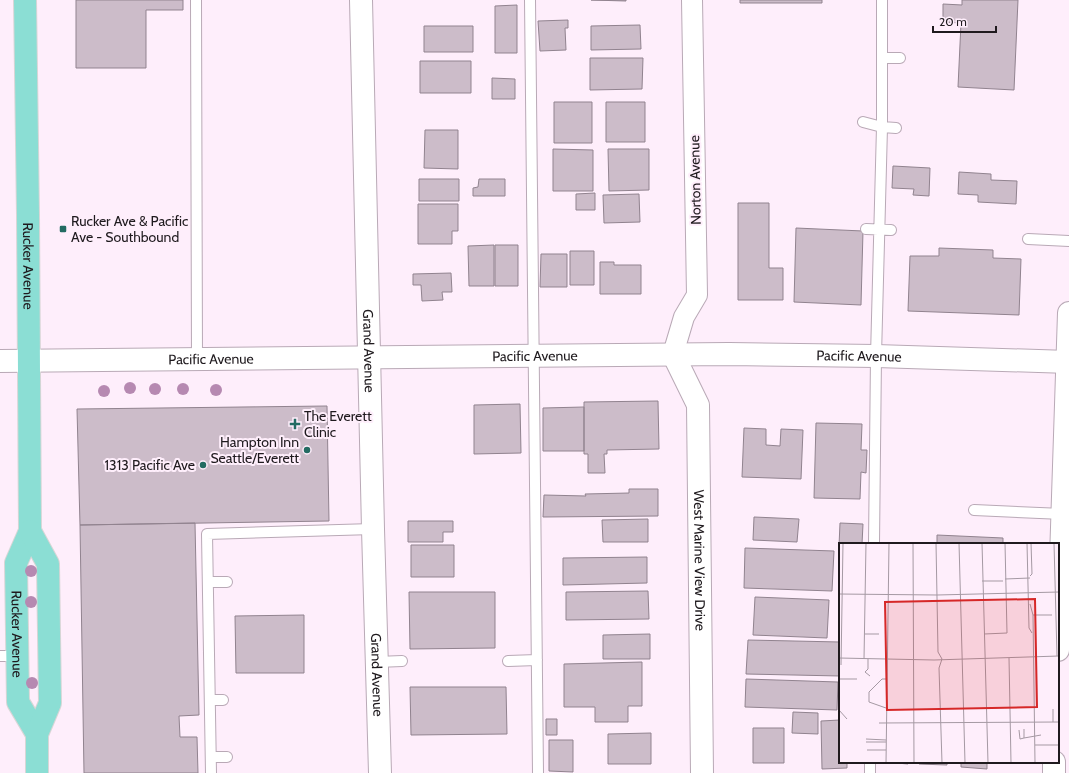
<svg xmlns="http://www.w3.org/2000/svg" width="1069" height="773" viewBox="0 0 1069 773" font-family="Cabin,sans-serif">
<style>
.building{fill:#ccbcc9;stroke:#91838f}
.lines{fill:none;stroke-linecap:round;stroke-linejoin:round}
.lane-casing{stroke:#b9a9b6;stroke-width:12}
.street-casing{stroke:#b9a9b6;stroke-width:22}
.secondary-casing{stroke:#b9a9b6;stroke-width:24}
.primary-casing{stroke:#d7d6d6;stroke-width:24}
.lane{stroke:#fff;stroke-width:10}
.street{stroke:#fff;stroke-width:20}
.secondary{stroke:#fff;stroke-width:22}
.primary{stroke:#8bded4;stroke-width:22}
.tree{fill:#b689b1}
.poi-dot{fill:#236b62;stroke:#feeefb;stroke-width:1.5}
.labels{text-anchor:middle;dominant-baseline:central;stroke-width:4;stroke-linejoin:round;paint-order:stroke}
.street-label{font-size:14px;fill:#1f1a1e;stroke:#feeefb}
.poi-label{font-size:14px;fill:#1f1a1e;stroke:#feeefb;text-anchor:start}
.inset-road{fill:none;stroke:#a599a3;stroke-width:1}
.view{fill:#d62828;fill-opacity:0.15;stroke:#d62828;stroke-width:2}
.inset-edge{fill:none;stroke:#1f1a1e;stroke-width:2}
</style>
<rect width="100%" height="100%" fill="#feeefb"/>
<path class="building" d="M 76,0 L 183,0 L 183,10 L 146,10 L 146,68 L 76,68 Z
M 591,0 L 626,0 L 626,1 Z
M 740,0 L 822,0 L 822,3 L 740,3 Z
M 962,0 L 1018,0 L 1014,90 L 958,87 L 961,23 L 943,22 L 943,4 L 962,5 Z
M 517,5 L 517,53 L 495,53 L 495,6 Z
M 568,20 L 568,28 L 565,28 L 566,50 L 540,51 L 538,21 Z
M 640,25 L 641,49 L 591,50 L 591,26 Z
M 424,26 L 473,26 L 473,52 L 424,52 Z
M 590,58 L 643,58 L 642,89 L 590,90 Z
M 420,61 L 471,61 L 471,93 L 420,93 Z
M 492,78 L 515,79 L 515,99 L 492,99 Z
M 554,102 L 592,102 L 592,143 L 554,143 Z
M 606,102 L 645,102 L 645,142 L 606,142 Z
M 425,130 L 458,130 L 458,169 L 424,168 Z
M 553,149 L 593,150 L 593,191 L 553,191 Z
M 608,149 L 649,149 L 649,190 L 609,191 Z
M 893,166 L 930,168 L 929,196 L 913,195 L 914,189 L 892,188 Z
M 959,172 L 991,174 L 991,180 L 1017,181 L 1016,204 L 978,202 L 978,195 L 958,194 Z
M 419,179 L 459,179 L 459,201 L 419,201 Z
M 479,179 L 505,179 L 505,196 L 473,196 L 473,188 L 478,187 Z
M 595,193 L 595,210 L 576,210 L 576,194 Z
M 639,194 L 640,222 L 604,223 L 603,195 Z
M 738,203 L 769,203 L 769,268 L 783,268 L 783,300 L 738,300 Z
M 418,204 L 458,204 L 458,231 L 452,231 L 452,244 L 418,244 Z
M 796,228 L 863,231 L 861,305 L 794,302 Z
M 494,245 L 494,286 L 469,286 L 468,246 Z
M 495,245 L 518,245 L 518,286 L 495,286 Z
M 939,248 L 993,250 L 993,258 L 1021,259 L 1019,315 L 908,311 L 910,256 L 939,256 Z
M 570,251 L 594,251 L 594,285 L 570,285 Z
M 541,254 L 567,254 L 567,287 L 540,287 Z
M 600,262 L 614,262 L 614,265 L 641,265 L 641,294 L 600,294 Z
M 451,273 L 452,292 L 442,292 L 443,300 L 422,301 L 421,285 L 413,285 L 413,274 Z
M 658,401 L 659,449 L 607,450 L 607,454 L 604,454 L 605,473 L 588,473 L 588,454 L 584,454 L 584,402 Z
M 520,404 L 521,453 L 474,454 L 474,405 Z
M 327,406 L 329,521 L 80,525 L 77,409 Z
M 584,407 L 584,451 L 543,451 L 543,408 Z
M 816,423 L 862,424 L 861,450 L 867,450 L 866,473 L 861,472 L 860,499 L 814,498 Z
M 744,428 L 766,429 L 766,445 L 780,446 L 781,429 L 803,430 L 801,479 L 742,477 Z
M 629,489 L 658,489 L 658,516 L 543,517 L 544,495 L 586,496 L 585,494 L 629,493 Z
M 754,517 L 799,519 L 797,542 L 753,540 Z
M 648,519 L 648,542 L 603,542 L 602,520 Z
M 408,521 L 453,521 L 453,532 L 443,532 L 443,542 L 408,542 Z
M 195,523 L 199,715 L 179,716 L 180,737 L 197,737 L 198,773 L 84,773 L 80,525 Z
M 840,523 L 863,524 L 862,544 L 840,544 L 840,546 L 839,546 Z
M 937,535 L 1003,538 L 1003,544 L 937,544 Z
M 411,545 L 454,545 L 454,577 L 411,577 Z
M 745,548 L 834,551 L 832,591 L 744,588 Z
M 647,557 L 647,583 L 563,585 L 563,558 Z
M 648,591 L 649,619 L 566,620 L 566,592 Z
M 409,592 L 495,592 L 495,648 L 410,649 Z
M 755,597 L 829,600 L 827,638 L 753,635 Z
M 304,615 L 304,673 L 236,673 L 235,616 Z
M 650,634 L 650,659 L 603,659 L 603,635 Z
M 748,640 L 840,642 L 840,676 L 746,674 Z
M 642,662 L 642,706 L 628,706 L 628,722 L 595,722 L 595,707 L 564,707 L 564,664 Z
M 746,679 L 838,682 L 837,710 L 745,707 Z
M 410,687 L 506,687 L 507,734 L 411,735 Z
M 793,712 L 818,713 L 818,734 L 792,733 Z
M 546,719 L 557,719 L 557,735 L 546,735 Z
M 840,720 L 840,762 L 847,762 L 847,768 L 822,769 L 821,721 Z
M 753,728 L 784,728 L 784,763 L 753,763 Z
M 651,733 L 651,764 L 608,764 L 608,734 Z
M 549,740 L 573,740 L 573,772 L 549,771 Z
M 885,762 L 908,762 L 908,764 Z
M 920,762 L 947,762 L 947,765 L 919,764 Z
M 961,762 L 987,762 L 987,769 L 961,767 Z"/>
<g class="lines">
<defs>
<path id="lane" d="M 196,0 L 197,359
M 530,0 L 538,773
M 882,58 L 900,58
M 863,122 L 882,127 L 896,128
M 866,229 L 891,230
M 1028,239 L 1069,241
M 974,510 L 1063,514
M 874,544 L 876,356 L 882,127 L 882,0
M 208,582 L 227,582
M 0,656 L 17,656
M 508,661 L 537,660
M 377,662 L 402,661
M 210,700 L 223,700
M 211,757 L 227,757
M 211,773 L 207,534 L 373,529
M 870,773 L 870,762"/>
<path id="street" d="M 673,354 L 684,317 L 697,295 L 692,0"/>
<g id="secondary">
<path id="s1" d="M 361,0 L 373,529 L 380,773"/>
<path id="s2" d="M 673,354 L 698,405 L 702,773"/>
<path id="s3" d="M 0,361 L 729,354 L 876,356 L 1069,362"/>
<path d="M 1058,650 L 1069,313"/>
<path d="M 1054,773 L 1054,762"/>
</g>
<g id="primary">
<path id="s4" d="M 25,0 L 28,215 L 30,531 L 16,563 L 18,702 L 37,734"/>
<path d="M 30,531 L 48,564 L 50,703 L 37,734 L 37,773"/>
</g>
</defs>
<use href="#lane" class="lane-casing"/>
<use href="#street" class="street-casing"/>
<use href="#secondary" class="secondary-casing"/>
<use href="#primary" class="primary-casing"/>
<use href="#lane" class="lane"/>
<use href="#street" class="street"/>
<use href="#secondary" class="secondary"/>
<use href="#primary" class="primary"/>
</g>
<g class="tree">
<circle cx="130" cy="388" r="6"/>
<circle cx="155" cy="389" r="6"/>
<circle cx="183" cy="389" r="6"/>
<circle cx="216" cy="390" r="6"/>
<circle cx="104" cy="391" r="6"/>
<circle cx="31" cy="571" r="6"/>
<circle cx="31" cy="602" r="6"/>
<circle cx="32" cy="683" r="6"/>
</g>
<g class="poi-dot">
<rect x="59" y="225" width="8" height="8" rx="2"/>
<path d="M293 418h4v4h4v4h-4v4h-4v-4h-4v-4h4z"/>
<circle cx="307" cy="450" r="4"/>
<circle cx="203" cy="465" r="4"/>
</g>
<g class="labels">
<g class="street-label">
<text transform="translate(695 180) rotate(-91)">Norton Avenue</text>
<text stroke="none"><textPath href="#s4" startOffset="266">Rucker Avenue</textPath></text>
<text stroke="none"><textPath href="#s1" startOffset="351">Grand Avenue</textPath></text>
<text stroke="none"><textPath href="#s3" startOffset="535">Pacific Avenue</textPath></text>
<text stroke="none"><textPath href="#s3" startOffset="859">Pacific Avenue</textPath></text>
<text stroke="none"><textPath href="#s3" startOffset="211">Pacific Avenue</textPath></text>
<text stroke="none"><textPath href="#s2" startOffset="212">West Marine View Drive</textPath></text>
<text stroke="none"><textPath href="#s4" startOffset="637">Rucker Avenue</textPath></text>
<text stroke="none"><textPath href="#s1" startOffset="675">Grand Avenue</textPath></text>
</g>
<g class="poi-label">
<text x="71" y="221">Rucker Ave &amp; Pacific<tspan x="71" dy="16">Ave - Southbound</tspan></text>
<text x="304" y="416">The Everett<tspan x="304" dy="16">Clinic</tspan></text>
<text x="299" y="442" text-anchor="end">Hampton Inn<tspan x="299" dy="16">Seattle/Everett</tspan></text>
<text x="195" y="465" text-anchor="end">1313 Pacific Ave</text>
</g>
</g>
<g transform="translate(839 543)">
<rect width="220" height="220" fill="#feeefb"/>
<path class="inset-road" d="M 74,0 L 75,220M 97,0 L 99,109 L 103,116M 120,0 L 126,220M 143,0 L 149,220M 188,0 L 190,85 L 193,90M 215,0 L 218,113M 191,33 L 193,31 L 192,0M 166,36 L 191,35M 143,38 L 164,38M 0,51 L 98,52 L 220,49M 191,61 L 194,72 L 196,220M 194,72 L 213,72M 26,91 L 40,91M 145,91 L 168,90 L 166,0M 0,115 L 95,117 L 220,113M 170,115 L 172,220M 25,116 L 27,0M 29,116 L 29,126 L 26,129 L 31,133M 103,116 L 100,125 L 103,220M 2,122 L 4,0M 0,136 L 18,136M 47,165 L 30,159 L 30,149 L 43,136 L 47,136M 214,166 L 214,179M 0,167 L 8,176M 40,180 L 220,179M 185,186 L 185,195 L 202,192M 180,187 L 181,196 L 185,195M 27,196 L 47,197M 27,199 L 47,199M 196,202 L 220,202M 28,207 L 47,207M 47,220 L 50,0"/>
<path class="view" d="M 196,56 L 198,164 L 48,167 L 46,59 Z"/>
<rect width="220" height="220" class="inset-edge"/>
</g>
<path d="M933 26v6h63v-6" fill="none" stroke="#1f1a1e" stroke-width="2"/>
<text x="939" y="26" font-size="12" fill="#1f1a1e" stroke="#feeefb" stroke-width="3" paint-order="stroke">20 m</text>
</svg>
